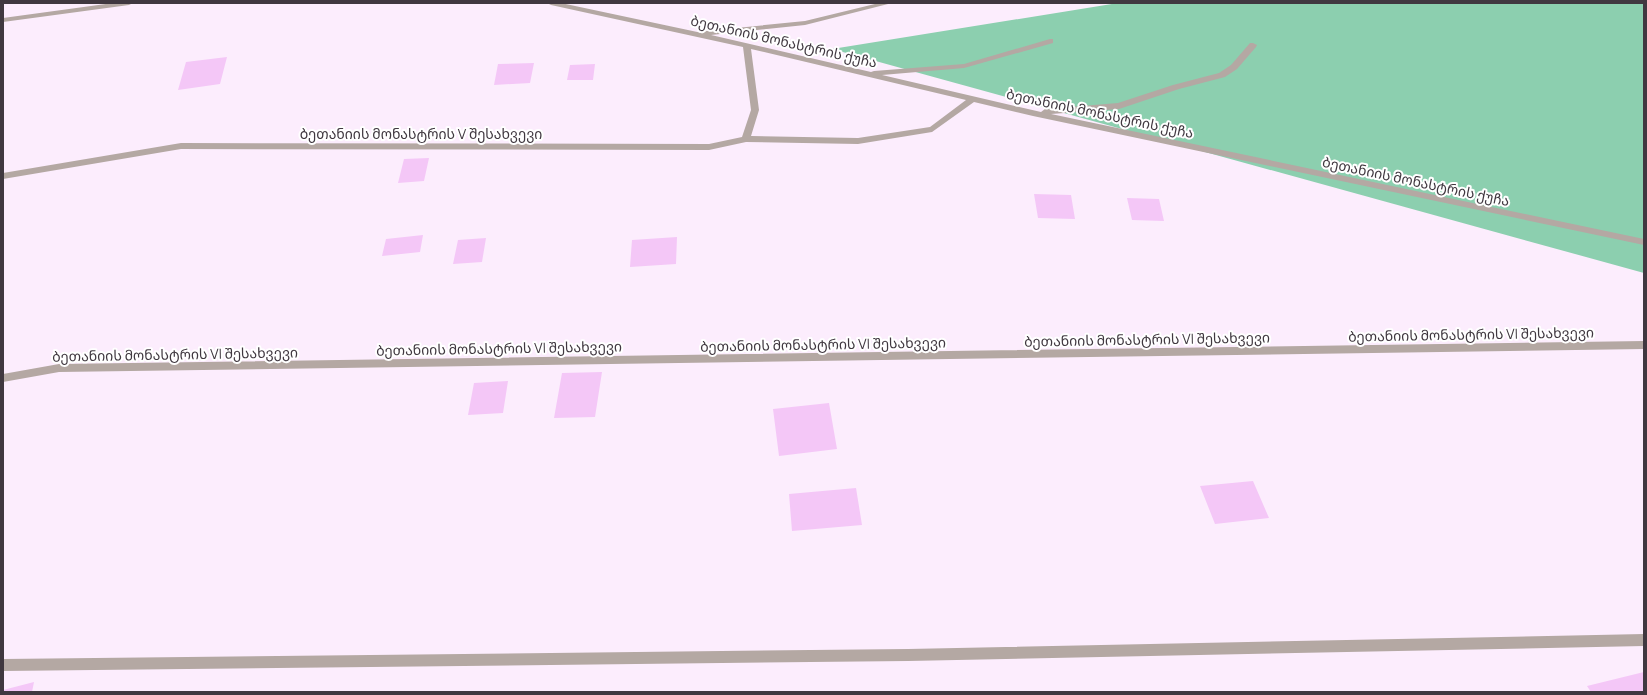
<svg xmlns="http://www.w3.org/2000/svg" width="1647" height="695" viewBox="0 0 1647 695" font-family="Manrope,'Noto Sans Georgian',sans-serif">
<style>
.forest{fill:#8ccfaf}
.building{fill:#f4c7f7}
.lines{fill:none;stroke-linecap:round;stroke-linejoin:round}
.minor{fill:#b4a8a3;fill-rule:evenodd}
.labels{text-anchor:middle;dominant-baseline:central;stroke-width:4;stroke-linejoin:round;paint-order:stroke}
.street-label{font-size:14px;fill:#403840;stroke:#fff}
</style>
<rect width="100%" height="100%" fill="#fcedfd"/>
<path class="forest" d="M 1118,3 L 1644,3 L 1644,273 L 832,49 Z"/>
<path class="building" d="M 227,57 L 220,84 L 178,90 L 186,62 Z
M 534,63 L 530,83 L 494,85 L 498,64 Z
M 595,64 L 593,80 L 567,80 L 570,65 Z
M 429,158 L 424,181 L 398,183 L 404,159 Z
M 1034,194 L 1071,195 L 1075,219 L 1038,218 Z
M 1127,198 L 1159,199 L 1164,221 L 1132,220 Z
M 423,235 L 420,252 L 382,256 L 386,239 Z
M 677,237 L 676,264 L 630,267 L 632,240 Z
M 486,238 L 482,262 L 453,264 L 458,240 Z
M 602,372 L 595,417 L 554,418 L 562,373 Z
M 508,381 L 503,413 L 468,415 L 474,383 Z
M 829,403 L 837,449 L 779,456 L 773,409 Z
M 1253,481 L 1269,518 L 1215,524 L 1200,486 Z
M 856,488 L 862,525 L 792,531 L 789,494 Z
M 1644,672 L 1644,692 L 1591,692 L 1587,686 Z
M 34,682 L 32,692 L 3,692 L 3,690 Z"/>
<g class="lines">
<path class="minor" d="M 113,3 L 133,3 L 129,5 L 3,22 L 3,18 Z
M 547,3 L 561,3 L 702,33 L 706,31 L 805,21 L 879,3 L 892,3 L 805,25 L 711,35 L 871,72 L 874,71 L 964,64 L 1050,39 L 1053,39 L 1053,43 L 964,68 L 882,75 L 1041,112 L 1045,109 L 1118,103 L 1173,85 L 1219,73 L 1231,65 L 1250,43 L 1253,43 L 1257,45 L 1256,47 L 1237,69 L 1225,77 L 1179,89 L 1119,109 L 1051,114 L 1644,239 L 1644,245 L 1033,116 L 974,102 L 932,132 L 858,144 L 746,142 L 709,150 L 181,149 L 3,179 L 3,173 L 181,143 L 709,144 L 742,137 L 751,110 L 743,47 L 551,5 ZM 751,49 L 966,100 L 930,127 L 858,138 L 751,136 L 759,110 Z
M 1644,341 L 1644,349 L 59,372 L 3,382 L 3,374 L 59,364 Z
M 1644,634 L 1644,646 L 908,661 L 3,671 L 3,659 L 908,649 Z"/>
</g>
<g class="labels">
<g class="street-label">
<text transform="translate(784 41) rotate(13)">ბეთანიის მონასტრის ქუჩა</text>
<text transform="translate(1100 113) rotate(12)">ბეთანიის მონასტრის ქუჩა</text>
<text x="421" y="133">ბეთანიის მონასტრის V შესახვევი</text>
<text transform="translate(1416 181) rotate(12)">ბეთანიის მონასტრის ქუჩა</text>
<text transform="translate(1471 334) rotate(-1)">ბეთანიის მონასტრის VI შესახვევი</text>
<text transform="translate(1147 339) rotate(-1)">ბეთანიის მონასტრის VI შესახვევი</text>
<text transform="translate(823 344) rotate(-1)">ბეთანიის მონასტრის VI შესახვევი</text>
<text transform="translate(499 348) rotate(-1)">ბეთანიის მონასტრის VI შესახვევი</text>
<text transform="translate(175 354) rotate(-1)">ბეთანიის მონასტრის VI შესახვევი</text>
</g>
</g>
<rect width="1647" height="695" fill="none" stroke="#403840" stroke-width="8"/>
</svg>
